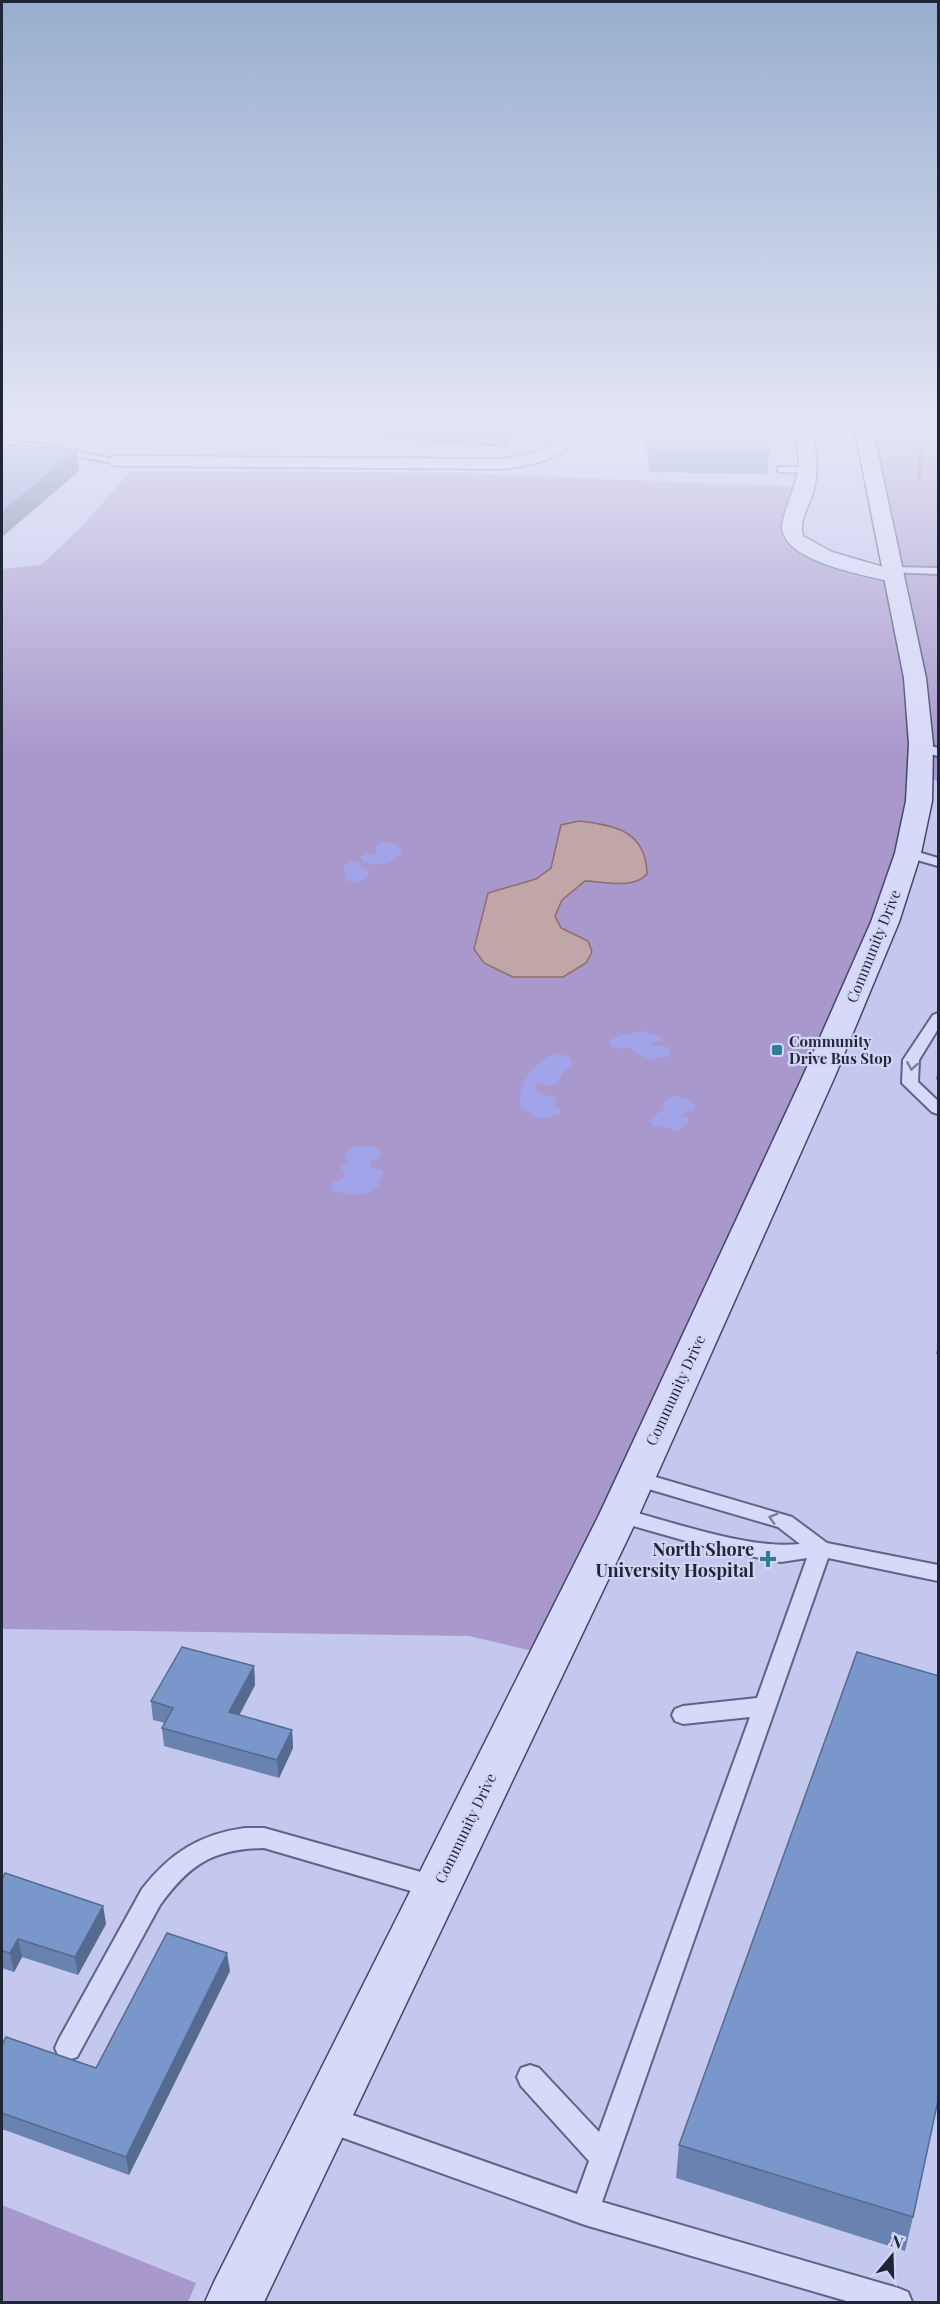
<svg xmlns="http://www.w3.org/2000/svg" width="940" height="2304" viewBox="0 0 940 2304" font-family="'Playfair Display',serif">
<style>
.green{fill:#a998cc}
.sand{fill:#a1a4e9}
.water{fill:#c1a6a8;stroke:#8f6c6d;stroke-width:1.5}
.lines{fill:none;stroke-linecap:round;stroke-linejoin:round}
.stream{stroke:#8f6c6d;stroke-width:5}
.lane-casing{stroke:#5a6688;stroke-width:4}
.street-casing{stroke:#5a6688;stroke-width:3}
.secondary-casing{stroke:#3d4a6a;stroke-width:3}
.lane{fill:#d7d9f8;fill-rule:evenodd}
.street{fill:#d7d9f8;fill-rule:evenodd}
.secondary{fill:#d7d9f8;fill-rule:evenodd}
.wall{fill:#6982af}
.shaded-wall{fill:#556a8f}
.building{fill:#7a97cc;stroke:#556a8f;stroke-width:1.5}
.oneway{stroke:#7a8098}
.poi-dot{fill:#2b7f97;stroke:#d3d5f5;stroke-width:2}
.labels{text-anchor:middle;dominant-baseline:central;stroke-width:4.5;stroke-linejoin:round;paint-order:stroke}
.street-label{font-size:15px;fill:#1e2638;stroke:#d3d5f5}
.poi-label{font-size:15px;font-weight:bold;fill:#1e2638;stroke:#d3d5f5;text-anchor:start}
.near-poi-label{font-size:18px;font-weight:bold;fill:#1e2638;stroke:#d3d5f5;text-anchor:end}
</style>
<rect width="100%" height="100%" fill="#c4c7ee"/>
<path class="green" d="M 863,431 L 938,431 L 938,781 L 913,775 L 901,859 L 550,1655 L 469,1636 L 2,1629 L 2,569 L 41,565 L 79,529 L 131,471 L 462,473 L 802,487 L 792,539 L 892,583 L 880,532 Z
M 2,2205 L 196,2283 L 188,2302 L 2,2302 Z"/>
<path class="sand" d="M 383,842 L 395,844 L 396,847 L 401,847 L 402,851 C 393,865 378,867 363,861 L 361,856 L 367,853 L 376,855 L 375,847 Z
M 352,861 L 358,862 L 363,870 L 370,871 C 367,883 354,885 344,879 L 347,873 L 342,870 L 347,863 Z
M 644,1031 L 662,1038 L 662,1041 L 652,1042 L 651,1045 L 670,1047 L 671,1053 L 667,1057 L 656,1057 L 652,1060 L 634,1053 L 634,1050 C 626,1046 619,1051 611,1046 L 609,1041 L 621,1035 Z
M 558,1053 L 571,1058 L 572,1065 L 563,1072 L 556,1085 L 549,1086 L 538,1082 L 536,1084 L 536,1091 L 544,1095 L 554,1096 L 557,1101 L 554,1103 L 555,1107 L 560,1108 L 560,1113 L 544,1119 L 533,1117 L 531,1113 L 521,1110 C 516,1085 534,1059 558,1053 Z
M 673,1096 L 686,1098 L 696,1106 L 694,1111 L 685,1112 L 681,1116 L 688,1118 L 688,1124 L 675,1132 L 667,1127 L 653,1126 L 650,1120 C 655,1114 661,1113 665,1107 L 663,1104 Z
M 368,1146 L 378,1148 L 381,1153 L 379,1158 L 371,1161 L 369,1167 L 373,1169 L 383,1169 L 383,1176 L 378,1180 L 380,1185 C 368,1197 347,1196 331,1190 L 332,1182 L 339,1181 L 345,1174 L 340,1166 L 346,1164 L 348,1159 L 344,1156 C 349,1146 358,1146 368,1146 Z"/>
<path class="water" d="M 579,821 C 615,825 646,831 647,874 C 633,890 603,881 585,881 L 562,900 L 555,916 L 561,928 L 588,941 L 592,952 L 586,963 L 563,977 L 513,977 L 484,963 L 474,949 L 488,893 L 536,879 L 551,868 L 561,825 Z"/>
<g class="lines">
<path class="stream" d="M 919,478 L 923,431"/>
<defs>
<path id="lane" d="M 631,431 L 671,431 L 673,433 L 669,436 L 634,436 L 630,433 Z
M 2,440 L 46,445 L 123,461 L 118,464 L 31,448 L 2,446 Z
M 778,467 L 807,467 L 812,470 L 807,473 L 781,472 L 778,471 Z
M 892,567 L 938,568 L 938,574 L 888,572 L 888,568 Z
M 920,743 L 938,748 L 938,756 L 916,750 L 916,744 Z
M 908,849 L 938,858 L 938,866 L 903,856 L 901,853 L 903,850 Z
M 938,1013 L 938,1029 L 919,1060 L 918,1082 L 938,1101 L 938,1114 L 932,1112 L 902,1083 L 903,1060 L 933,1015 Z
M 635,1471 L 792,1517 L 827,1543 L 938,1565 L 938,1581 L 828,1558 L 602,2202 L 898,2288 L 908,2292 L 912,2302 L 850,2302 L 585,2225 L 327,2132 L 317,2128 L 314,2119 L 317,2110 L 327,2106 L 577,2194 L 589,2161 L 521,2086 L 517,2077 L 521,2068 L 530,2065 L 539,2068 L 599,2132 L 750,1717 L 683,1724 L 675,1721 L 672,1715 L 675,1709 L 683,1706 L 757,1698 L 807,1558 L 781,1562 L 718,1550 L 612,1520 L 609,1515 L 612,1510 L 619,1508 C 669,1521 750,1550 800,1544 L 778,1527 L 628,1483 L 625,1478 L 628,1473 Z
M 245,1828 L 264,1828 L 435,1876 L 444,1879 L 447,1887 L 444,1895 L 435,1898 L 264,1848 C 213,1849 190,1864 160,1905 L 77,2057 L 68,2060 L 59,2057 L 55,2048 L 59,2039 L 142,1889 C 170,1853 200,1834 245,1828 Z"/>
<path id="street" d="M 566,431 L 584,431 C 564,459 535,465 503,469 L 118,466 L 112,465 L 109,461 L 112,457 L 118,456 L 503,459 C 527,455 549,450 566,431 Z
M 793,431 L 811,431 C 818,451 819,475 812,496 C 807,509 799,522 803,536 L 832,552 L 900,572 L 903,576 L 900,580 L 893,582 C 865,575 772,560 783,520 C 792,486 807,469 793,431 Z"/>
<path id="secondary" d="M 855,431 L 873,431 L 926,678 L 933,744 L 932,801 L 921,853 L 899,922 L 835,1076 L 639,1515 L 264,2302 L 205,2302 L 214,2282 L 599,1515 L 803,1076 L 871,922 L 895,853 L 906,801 L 909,744 L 904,678 Z"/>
</defs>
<use href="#lane" class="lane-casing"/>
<use href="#street" class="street-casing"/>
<use href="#secondary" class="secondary-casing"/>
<use href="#lane" class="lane"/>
<use href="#street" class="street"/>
<use href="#secondary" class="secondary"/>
</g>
<path class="wall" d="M 182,431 L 272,431 L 268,436 Z
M 365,431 L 517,431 L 506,448 L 366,438 Z
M 648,431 L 762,431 L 769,453 L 767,474 L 649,472 L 647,443 Z
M 939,1066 L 939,1081 L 936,1079 Z
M 939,1342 L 939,1354 L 936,1354 Z
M 254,1666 L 255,1685 L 239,1715 L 292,1730 L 293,1748 L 279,1778 L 164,1746 L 162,1728 L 165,1723 L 153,1720 L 151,1701 Z
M 2,1879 L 103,1906 L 106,1924 L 78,1975 L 22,1957 L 14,1972 L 2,1968 Z
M 230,1971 L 129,2175 L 2,2129 L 2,2045 L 96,2068 Z
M 679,2145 L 913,2217 L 905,2251 L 676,2178 Z"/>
<path class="shaded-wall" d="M 267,431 L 272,431 L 268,436 Z
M 506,431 L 517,431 L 506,448 Z
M 77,450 L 79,471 L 2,537 L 2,512 Z
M 254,1666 L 255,1685 L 231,1731 L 229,1712 Z
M 292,1730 L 293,1748 L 279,1778 L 277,1760 Z
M 103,1906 L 106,1924 L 78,1975 L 75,1957 Z
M 18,1939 L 22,1957 L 14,1972 L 10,1953 Z
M 227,1953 L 230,1971 L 129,2175 L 126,2157 Z"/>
<path class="building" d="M 649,431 L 762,431 L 769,453 L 650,451 Z
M 2,444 L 77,450 L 2,512 Z
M 182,1647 L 254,1666 L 229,1712 L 292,1730 L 277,1760 L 162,1728 L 173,1708 L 151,1701 Z
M 857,1652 L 939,1676 L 939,2096 L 913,2217 L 679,2145 Z
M 5,1873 L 103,1906 L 75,1957 L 18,1939 L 10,1953 L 2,1951 L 2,1879 Z
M 167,1933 L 227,1953 L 126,2157 L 2,2113 L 2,2045 L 6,2037 L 96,2068 Z"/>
<defs><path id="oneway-chevron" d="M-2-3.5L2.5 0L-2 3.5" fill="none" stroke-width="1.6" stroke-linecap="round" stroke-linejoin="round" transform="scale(1.5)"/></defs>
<g class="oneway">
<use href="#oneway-chevron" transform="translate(912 1066) rotate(100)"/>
<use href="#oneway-chevron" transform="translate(773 1518) rotate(-164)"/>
</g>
<linearGradient id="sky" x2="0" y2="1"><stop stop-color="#98aece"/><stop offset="0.57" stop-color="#e4e6f7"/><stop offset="1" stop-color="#e4e6f7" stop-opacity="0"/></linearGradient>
<rect width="940" height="753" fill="url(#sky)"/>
<g class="poi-dot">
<rect x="771" y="1044" width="12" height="12" rx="3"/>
<path d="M765 1550h6v6h6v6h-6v6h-6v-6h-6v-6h6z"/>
</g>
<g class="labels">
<g class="street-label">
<text transform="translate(873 946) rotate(-68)">Community Drive</text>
<text transform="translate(675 1390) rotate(-65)">Community Drive</text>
<text transform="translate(465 1828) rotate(-64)">Community Drive</text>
</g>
<g class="poi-label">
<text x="789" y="1041">Community<tspan x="789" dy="17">Drive Bus Stop</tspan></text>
</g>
<g class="near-poi-label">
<text x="754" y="1549">North Shore<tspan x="754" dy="21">University Hospital</tspan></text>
</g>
</g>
<rect width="940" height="2304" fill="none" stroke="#1e2638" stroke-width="6"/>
<g transform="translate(892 2256) rotate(19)" stroke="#d3d5f5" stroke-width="4.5" paint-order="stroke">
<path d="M0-4.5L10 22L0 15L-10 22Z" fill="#1e2638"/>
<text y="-9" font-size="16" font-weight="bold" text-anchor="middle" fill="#1e2638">N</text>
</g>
</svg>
